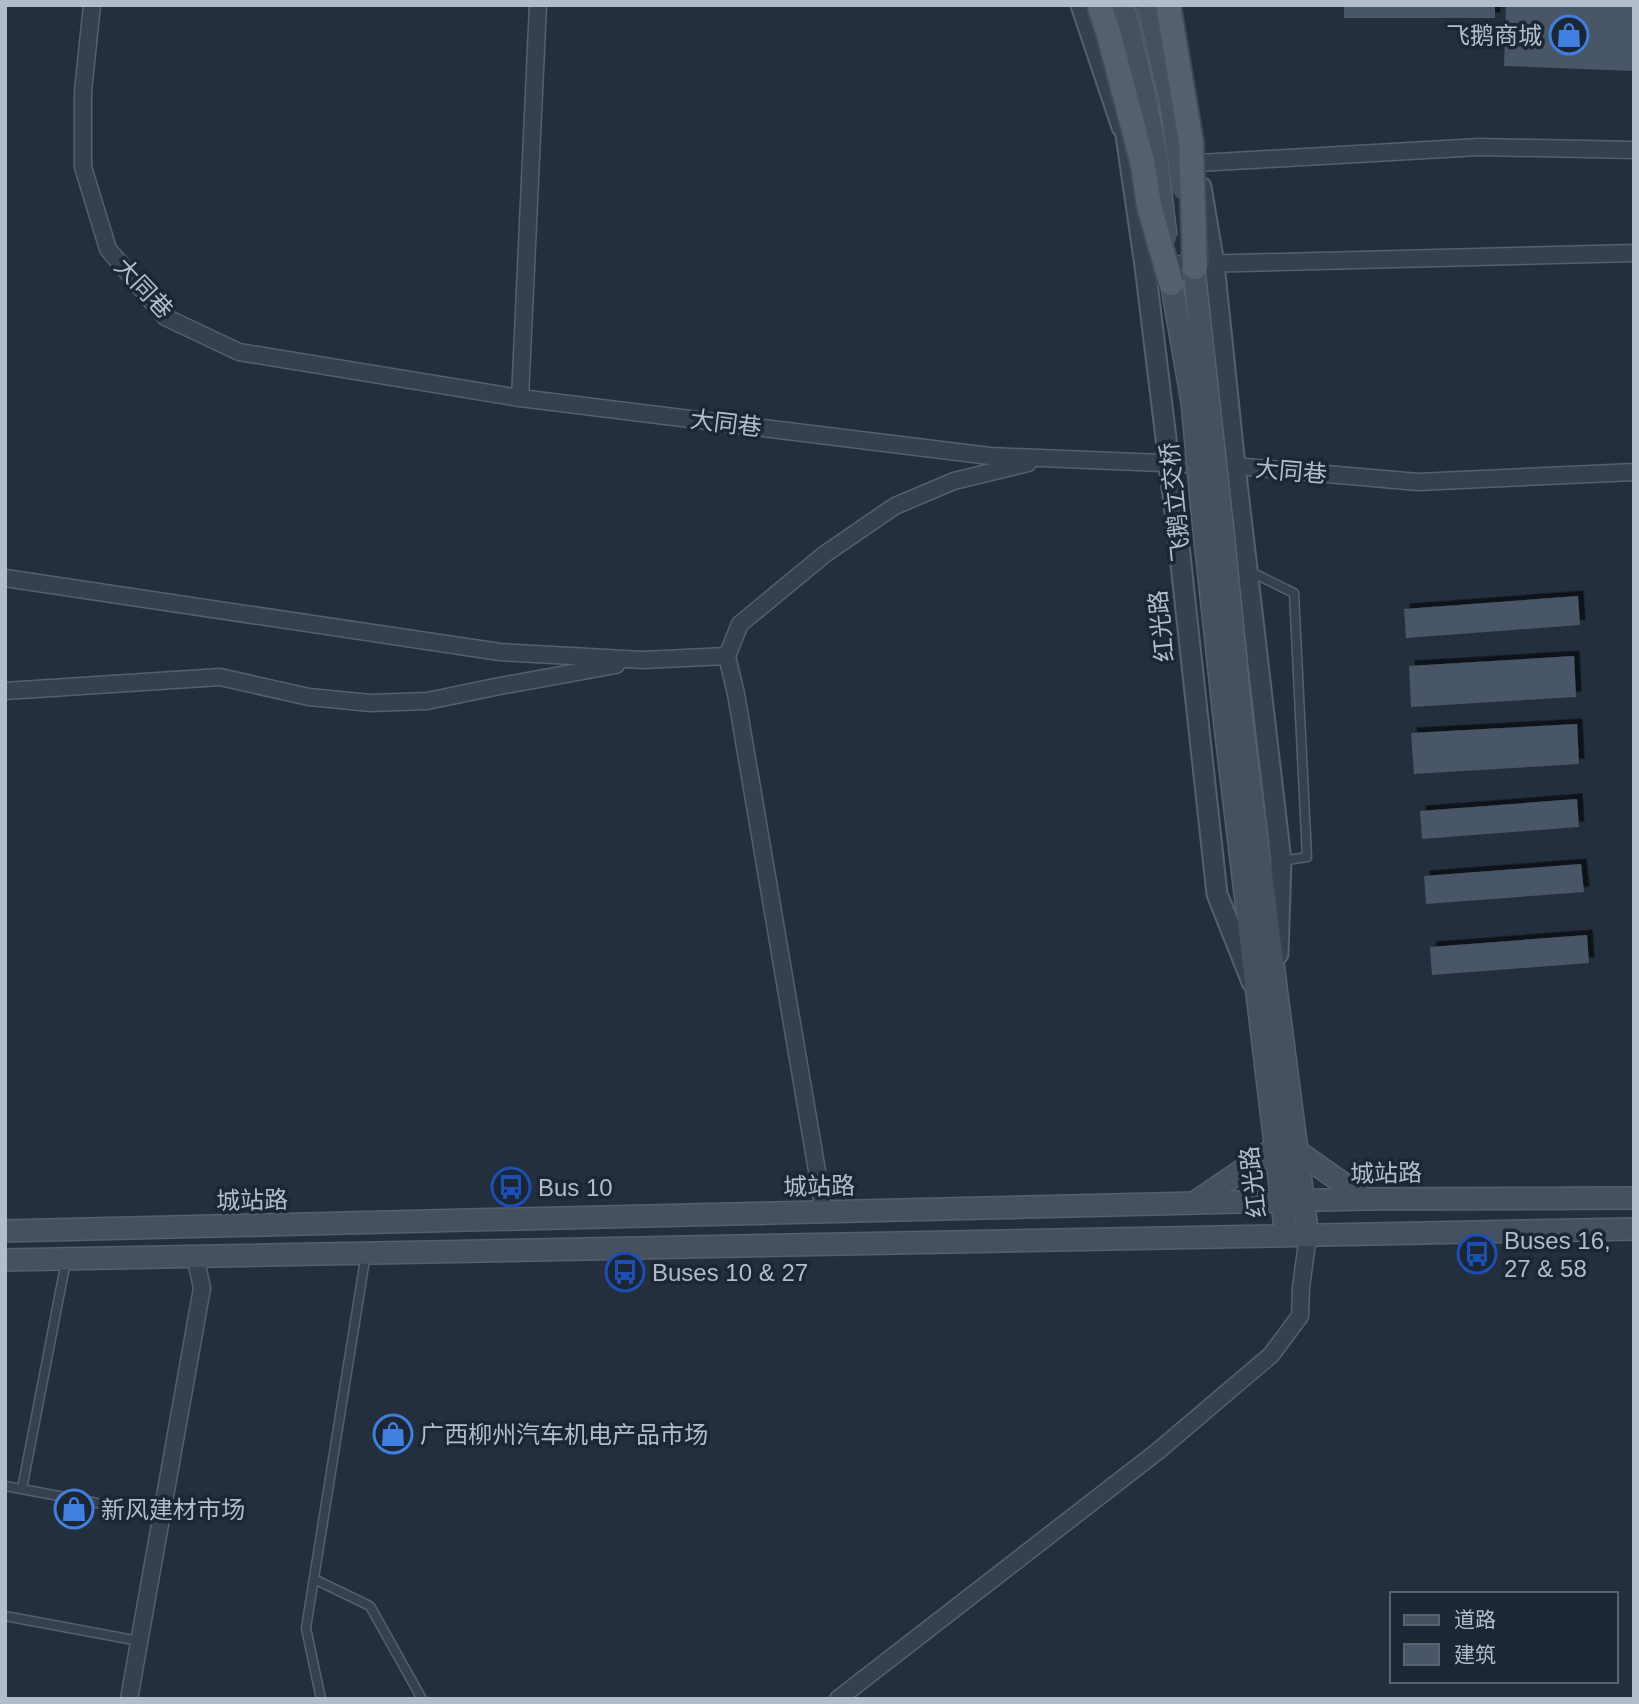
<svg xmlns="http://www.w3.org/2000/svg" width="1639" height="1704" viewBox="0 0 1639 1704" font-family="Arial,'Noto Sans SC',sans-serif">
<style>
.building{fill:#495667;filter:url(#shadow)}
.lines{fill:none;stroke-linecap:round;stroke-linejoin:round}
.service-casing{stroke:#565f6c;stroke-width:11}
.minor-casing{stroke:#565f6c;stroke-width:19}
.tertiary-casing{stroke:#565f6c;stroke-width:23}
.secondary-casing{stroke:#565f6c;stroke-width:24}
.service{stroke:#37414e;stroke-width:8}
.minor{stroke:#37414e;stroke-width:16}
.tertiary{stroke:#37414e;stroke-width:19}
.secondary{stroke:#455061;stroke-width:21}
.secondary-bridge-casing{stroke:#565f6c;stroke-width:24;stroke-linecap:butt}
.primary-bridge-casing{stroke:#414a57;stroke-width:28;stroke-linecap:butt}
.secondary-bridge{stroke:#455061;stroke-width:21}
.primary-bridge{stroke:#55606e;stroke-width:24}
.labels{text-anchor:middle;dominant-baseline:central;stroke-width:7;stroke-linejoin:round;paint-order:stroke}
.poi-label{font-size:24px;fill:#b3bcc9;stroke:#1d2633;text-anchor:start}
.street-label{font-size:24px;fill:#b3bcc9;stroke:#1d2633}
</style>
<defs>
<filter id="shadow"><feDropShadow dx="5.5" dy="-5.5" stdDeviation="0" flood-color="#0009"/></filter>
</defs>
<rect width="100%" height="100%" fill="#242f3e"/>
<path class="building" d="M 1344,5 L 1495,5 L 1495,18 L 1344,18 Z
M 1506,5 L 1634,5 L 1634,71 L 1504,66 Z
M 1578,596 L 1580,625 L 1406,638 L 1404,609 Z
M 1574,656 L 1576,697 L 1411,707 L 1409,666 Z
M 1577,724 L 1579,764 L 1414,774 L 1411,733 Z
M 1577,799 L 1579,827 L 1422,839 L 1420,811 Z
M 1581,864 L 1584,892 L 1426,904 L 1424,876 Z
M 1587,935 L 1589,963 L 1432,975 L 1430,947 Z"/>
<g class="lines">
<defs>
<path id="service" d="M 1249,571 L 1294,593 L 1307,857 L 1281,861
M 5,1486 L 162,1515
M 22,1489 L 66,1261
M 314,1579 L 370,1606 L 422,1699
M 5,1616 L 139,1641
M 321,1699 L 306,1628 L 366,1253"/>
<path id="minor" d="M 92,5 L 83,91 L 83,167 L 108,249 L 165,317 L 239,352 L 520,398 L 990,456 L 1235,466 L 1418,482 L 1634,472
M 1147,166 L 1479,147 L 1634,150
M 1158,265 L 1634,253
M 520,398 L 538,5
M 5,578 L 500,652 L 643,660 L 727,656 L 740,624 L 825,554 L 895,506 L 954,481 L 1028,463
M 727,656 L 736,694 L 824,1212
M 5,691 L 220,677 L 309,697 L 371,703 L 427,701 L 500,686 L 616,665
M 129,1699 L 202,1288 L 195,1256
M 838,1699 L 1158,1451 L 1271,1355 L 1300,1316 L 1301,1287 L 1308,1236"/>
<path id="tertiary" d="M 1081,5 L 1122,127
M 1126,135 L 1145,266 L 1178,537 L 1217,894 L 1252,982
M 1201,187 L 1214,264 L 1235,466 L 1281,861 L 1278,954"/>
<path id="secondary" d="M 1242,723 L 1308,1236
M 1225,726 L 1286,1236
M 1297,1151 L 1365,1199
M 1194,1203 L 1275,1148
M 5,1231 L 1365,1199 L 1634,1198
M 5,1260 L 1634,1229"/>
</defs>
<use href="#service" class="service-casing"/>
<use href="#minor" class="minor-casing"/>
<use href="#tertiary" class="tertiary-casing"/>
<use href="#secondary" class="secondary-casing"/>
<use href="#service" class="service"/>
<use href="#minor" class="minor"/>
<use href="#tertiary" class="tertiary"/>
<use href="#secondary" class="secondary"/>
<defs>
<path id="secondary-bridge" d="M 1123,5 L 1143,89 L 1156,153 L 1166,237
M 1148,5 L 1170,99 L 1183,189
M 1192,252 L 1223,532 L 1242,723
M 1169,269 L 1192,402 L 1204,531 L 1225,726"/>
<path id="primary-bridge" d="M 1099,5 L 1109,35 L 1143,165 L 1149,206 L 1171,283
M 1168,5 L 1191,143 L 1195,267"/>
</defs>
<use href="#secondary-bridge" class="secondary-bridge-casing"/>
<use href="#primary-bridge" class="primary-bridge-casing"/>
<use href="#secondary-bridge" class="secondary-bridge"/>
<use href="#primary-bridge" class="primary-bridge"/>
</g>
<defs>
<symbol id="shop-ring" viewBox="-11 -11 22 22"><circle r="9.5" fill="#1d2633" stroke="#3f7fe0" stroke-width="1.5"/><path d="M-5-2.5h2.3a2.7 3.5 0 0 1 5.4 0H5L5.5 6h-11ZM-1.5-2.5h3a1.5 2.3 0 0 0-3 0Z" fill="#3f7fe0"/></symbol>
<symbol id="bus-ring" viewBox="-11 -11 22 22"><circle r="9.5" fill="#1d2633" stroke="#1a4fb4" stroke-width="1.5"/><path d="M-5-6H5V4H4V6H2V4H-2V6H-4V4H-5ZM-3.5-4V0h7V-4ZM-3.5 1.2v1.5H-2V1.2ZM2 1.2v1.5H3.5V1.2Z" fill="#1a4fb4"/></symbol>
</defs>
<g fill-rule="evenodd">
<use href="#shop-ring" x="1547" y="13" width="44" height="44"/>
<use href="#bus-ring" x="489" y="1165" width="44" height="44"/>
<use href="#bus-ring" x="1455" y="1232" width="44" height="44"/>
<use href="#bus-ring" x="603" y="1250" width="44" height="44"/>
<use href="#shop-ring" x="371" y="1412" width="44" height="44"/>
<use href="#shop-ring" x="52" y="1487" width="44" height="44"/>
</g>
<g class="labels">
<g class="poi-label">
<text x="1542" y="35" text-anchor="end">飞鹅商城</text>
<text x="538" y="1187">Bus 10</text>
<text x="1504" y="1240">Buses 16,<tspan x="1504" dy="28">27 &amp; 58</tspan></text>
<text x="652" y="1272">Buses 10 &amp; 27</text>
<text x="420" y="1434">广西柳州汽车机电产品市场</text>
<text x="101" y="1509">新风建材市场</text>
</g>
<g class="street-label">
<text transform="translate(144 288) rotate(47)">大同巷</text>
<text transform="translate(726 423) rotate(7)">大同巷</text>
<text transform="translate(1291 471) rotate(5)">大同巷</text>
<text transform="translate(1175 502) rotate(-96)">飞鹅立交桥</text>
<text transform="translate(1161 626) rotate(-96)">红光路</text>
<text transform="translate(1386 1173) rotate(-1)">城站路</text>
<text transform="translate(1253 1182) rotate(-97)">红光路</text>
<text transform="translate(819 1186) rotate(-1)">城站路</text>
<text transform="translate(252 1200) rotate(-1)">城站路</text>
</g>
</g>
<rect width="1639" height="1704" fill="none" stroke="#b3bcc9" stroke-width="14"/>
<rect x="1390" y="1592" width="228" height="91" fill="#1d2633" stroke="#59626f" stroke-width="2"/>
<rect x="1404" y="1615" width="35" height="10" fill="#455061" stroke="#59626f" stroke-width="2"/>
<text x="1454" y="1627" font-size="21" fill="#b3bcc9">道路</text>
<rect x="1404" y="1644" width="35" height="21" fill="#495667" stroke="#59626f" stroke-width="2"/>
<text x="1454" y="1662" font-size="21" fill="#b3bcc9">建筑</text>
</svg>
